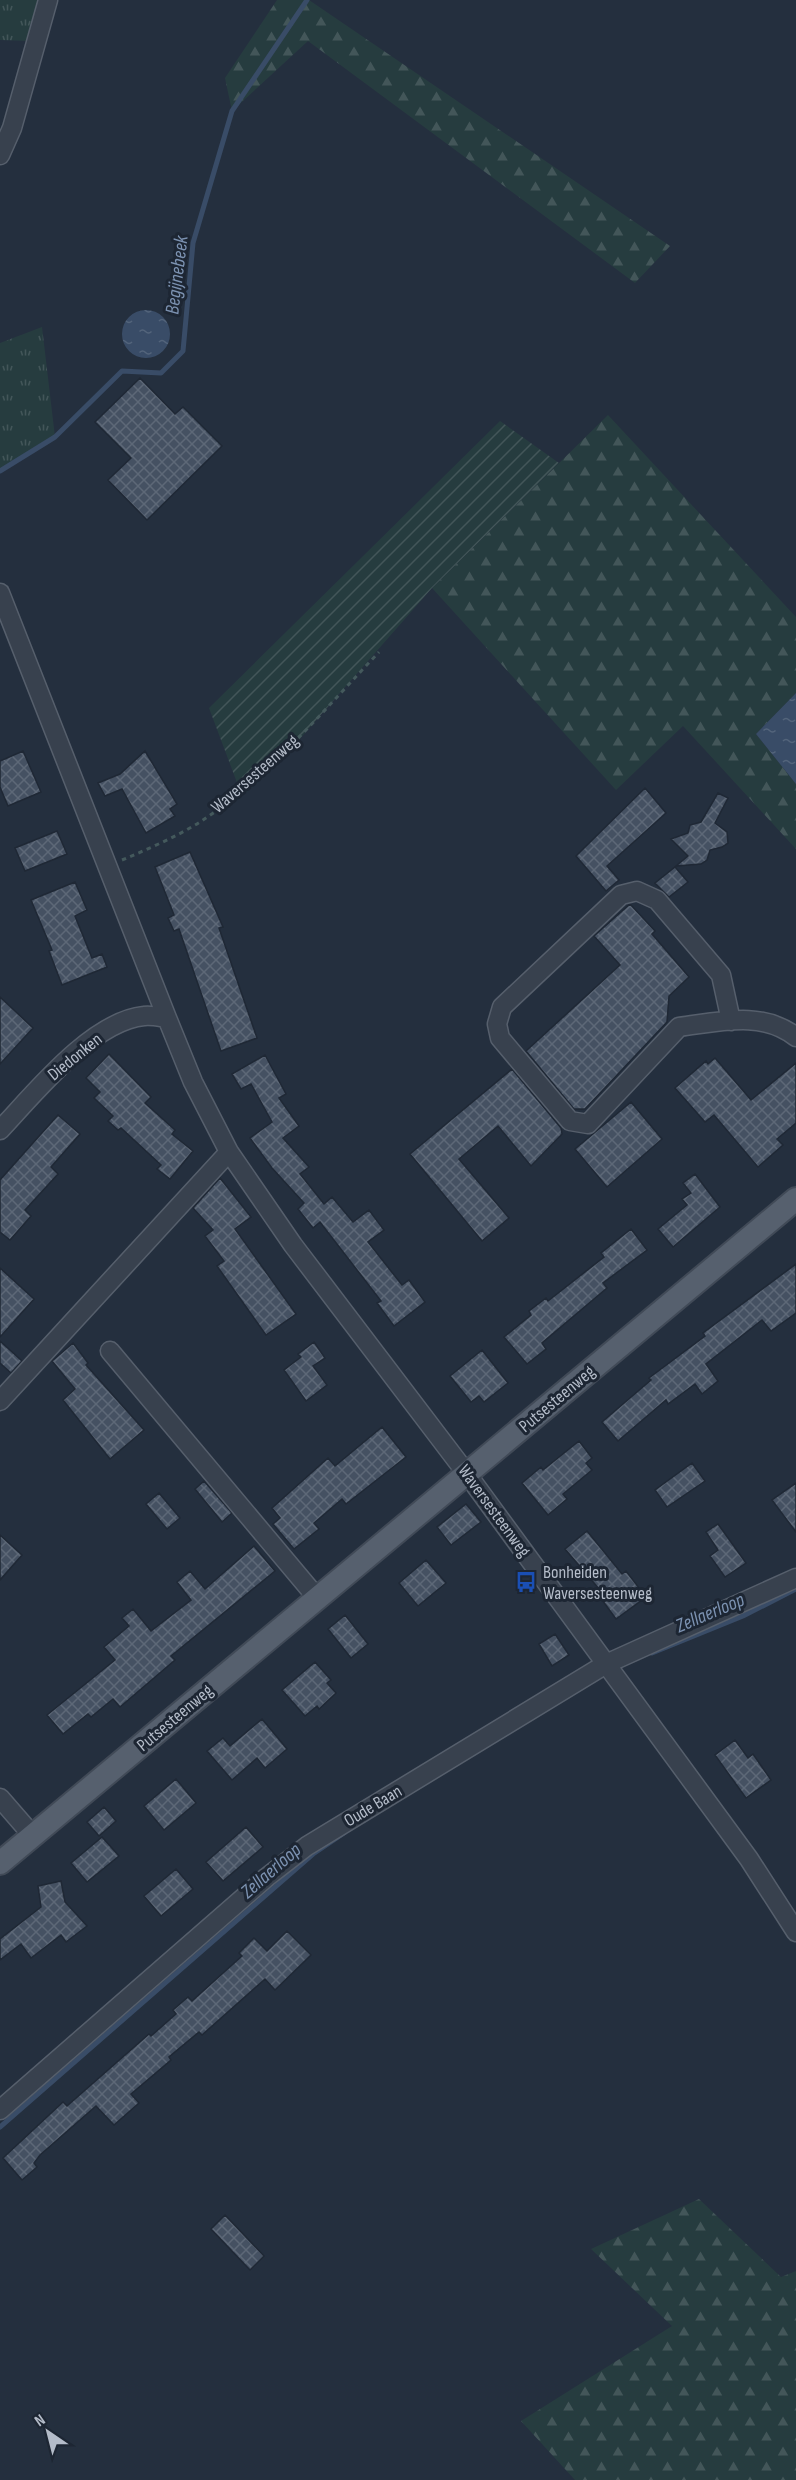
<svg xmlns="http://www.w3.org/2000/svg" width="796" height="2480" viewBox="0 0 796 2480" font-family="'Sofia Sans Condensed',sans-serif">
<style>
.grass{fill:url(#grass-tufts)}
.forest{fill:url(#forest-firs)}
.garden{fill:url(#garden-furrows)}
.water{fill:url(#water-ripples)}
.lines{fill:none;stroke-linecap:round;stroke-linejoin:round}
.stream{stroke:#394c67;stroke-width:5}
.building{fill:url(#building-cross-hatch);stroke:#1f2835;stroke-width:1.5}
.minor-casing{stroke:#565f6c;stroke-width:21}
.major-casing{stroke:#414a57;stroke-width:26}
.path{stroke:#44595c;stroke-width:3;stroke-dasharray:4.5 4.5;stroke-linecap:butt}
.minor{stroke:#38414e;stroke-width:18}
.major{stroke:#56606e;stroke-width:22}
.labels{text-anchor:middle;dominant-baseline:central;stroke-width:6;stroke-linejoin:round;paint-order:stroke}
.street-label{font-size:18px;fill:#b4bcc9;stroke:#1d2633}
.poi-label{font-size:18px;fill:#b4bcc9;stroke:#1d2633;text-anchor:start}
.water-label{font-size:20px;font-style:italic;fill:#7c92b1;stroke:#1d2633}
</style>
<defs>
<pattern id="grass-tufts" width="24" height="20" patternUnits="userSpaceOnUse" patternTransform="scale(1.5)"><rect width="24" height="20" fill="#263c3f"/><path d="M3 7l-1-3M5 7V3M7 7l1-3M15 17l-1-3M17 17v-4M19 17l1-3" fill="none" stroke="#435659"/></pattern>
<pattern id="forest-firs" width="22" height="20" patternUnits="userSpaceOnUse" patternTransform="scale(1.5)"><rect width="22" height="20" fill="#263c3f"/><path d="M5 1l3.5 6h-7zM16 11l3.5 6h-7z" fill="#435659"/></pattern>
<pattern id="garden-furrows" width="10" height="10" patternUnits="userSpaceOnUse" patternTransform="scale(1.5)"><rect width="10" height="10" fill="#263c3f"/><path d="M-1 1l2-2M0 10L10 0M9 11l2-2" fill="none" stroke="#435659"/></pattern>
<pattern id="water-ripples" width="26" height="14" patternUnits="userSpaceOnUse" patternTransform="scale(1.5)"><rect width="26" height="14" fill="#394c67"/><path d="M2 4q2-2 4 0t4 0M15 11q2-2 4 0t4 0" fill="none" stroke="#53647b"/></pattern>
<pattern id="building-cross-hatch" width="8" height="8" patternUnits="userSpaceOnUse" patternTransform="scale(1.5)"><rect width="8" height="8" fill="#455162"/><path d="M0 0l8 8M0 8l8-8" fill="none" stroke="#5d6877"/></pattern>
</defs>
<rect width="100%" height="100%" fill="#242f3e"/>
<path class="grass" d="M 0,0 L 38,0 L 29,41 L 0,40 Z
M 42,327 L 55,437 L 0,471 L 0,343 Z"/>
<path class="forest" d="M 277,0 L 309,0 L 670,246 L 635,283 L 308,41 L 232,111 L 225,78 Z
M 608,415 L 796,617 L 796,693 L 756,734 L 796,784 L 796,849 L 683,726 L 616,790 L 432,588 Z
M 699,2199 L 781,2277 L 796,2271 L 796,2480 L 575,2480 L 521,2421 L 672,2326 L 591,2249 Z"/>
<path class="garden" d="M 500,421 L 559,463 L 432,588 L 276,766 L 242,796 L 209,708 Z"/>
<path class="water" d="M122 334a24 24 0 1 1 48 0a24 24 0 1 1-48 0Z
M 796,693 L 796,784 L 756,734 Z"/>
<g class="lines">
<path class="stream" d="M 0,471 L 55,437 L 122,371 L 161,373 L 183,351 L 193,243 L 232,111 L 307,0
M 652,1653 L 743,1616 L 796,1589
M 0,2127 L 313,1854 L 344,1833"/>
</g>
<path class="building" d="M 140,378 L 175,414 L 183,407 L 222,446 L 147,520 L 108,480 L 131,458 L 95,422 Z
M 23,751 L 41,792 L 8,806 L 0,787 L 0,761 Z
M 145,751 L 177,804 L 170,809 L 175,816 L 146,833 L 122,789 L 105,796 L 98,783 L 120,774 Z
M 645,788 L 666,813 L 607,866 L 619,880 L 606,891 L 576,856 Z
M 718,793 L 728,798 L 715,823 L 727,832 L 728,843 L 722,847 L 710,850 L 707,860 L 701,864 L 676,866 L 688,856 L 671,839 L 688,833 L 690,825 L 701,822 Z
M 57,831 L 67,854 L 25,871 L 15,848 Z
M 190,852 L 223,927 L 219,928 L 257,1038 L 221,1051 L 179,929 L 174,931 L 168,918 L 174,915 L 155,867 Z
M 675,867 L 688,882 L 669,897 L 655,883 Z
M 75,882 L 87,910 L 75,916 L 92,958 L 102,954 L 107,967 L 62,985 L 49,951 L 52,950 L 31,900 Z
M 630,904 L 655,931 L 652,934 L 689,977 L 669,996 L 667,1022 L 585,1109 L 574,1109 L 526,1051 L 620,965 L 594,936 Z
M 0,997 L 33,1028 L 0,1064 Z
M 109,1054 L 151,1097 L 145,1103 L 175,1130 L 172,1134 L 193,1151 L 170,1179 L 157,1169 L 161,1165 L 121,1128 L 118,1130 L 108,1121 L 113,1116 L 94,1098 L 100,1092 L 86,1078 Z
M 265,1055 L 286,1094 L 279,1098 L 299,1126 L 283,1138 L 309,1167 L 300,1174 L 324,1204 L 332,1197 L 353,1222 L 369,1210 L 384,1230 L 368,1242 L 402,1285 L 409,1280 L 425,1302 L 394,1326 L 377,1303 L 381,1301 L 320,1222 L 313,1228 L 298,1209 L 304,1203 L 272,1168 L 250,1138 L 272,1122 L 251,1084 L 241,1089 L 232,1074 Z
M 715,1058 L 751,1100 L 796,1063 L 796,1123 L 777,1139 L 783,1145 L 758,1167 L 714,1115 L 705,1122 L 675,1088 L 706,1061 L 708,1064 Z
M 512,1069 L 561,1128 L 562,1134 L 531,1166 L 498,1126 L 459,1159 L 509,1218 L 482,1241 L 410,1154 Z
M 631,1102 L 662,1139 L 607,1187 L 575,1149 Z
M 58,1115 L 80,1134 L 51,1167 L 58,1174 L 25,1210 L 31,1216 L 10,1240 L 0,1232 L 0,1180 Z
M 695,1174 L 720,1207 L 673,1247 L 658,1229 L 687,1205 L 682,1199 L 691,1193 L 683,1183 Z
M 220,1178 L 251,1217 L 235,1229 L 296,1314 L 266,1335 L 217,1266 L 224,1261 L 205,1236 L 213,1230 L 193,1208 Z
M 631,1229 L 647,1250 L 603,1283 L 607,1288 L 542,1343 L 546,1349 L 527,1364 L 504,1337 L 531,1315 L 529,1311 L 546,1298 L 548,1301 L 604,1257 L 601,1253 Z
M 796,1264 L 796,1313 L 771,1331 L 762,1320 L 706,1364 L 718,1381 L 702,1394 L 695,1384 L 668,1404 L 666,1400 L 618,1441 L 602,1422 L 651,1380 L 649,1378 L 705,1336 L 703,1333 Z
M 0,1268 L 34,1299 L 0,1337 Z
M 0,1341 L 22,1361 L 11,1373 L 0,1363 Z
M 314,1342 L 325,1358 L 313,1366 L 327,1385 L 306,1401 L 284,1370 L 301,1357 L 298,1354 Z
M 73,1343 L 88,1363 L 86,1365 L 144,1430 L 110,1459 L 63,1400 L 75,1389 L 52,1361 Z
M 482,1350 L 508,1383 L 484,1402 L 479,1396 L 471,1402 L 450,1376 Z
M 382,1427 L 406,1457 L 346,1504 L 342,1499 L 314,1523 L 319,1529 L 294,1549 L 273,1524 L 280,1518 L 272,1508 L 328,1458 L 335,1466 Z
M 579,1441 L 592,1458 L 586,1463 L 592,1470 L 563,1494 L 567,1499 L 548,1515 L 522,1483 L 541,1467 L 543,1470 Z
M 692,1463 L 705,1481 L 667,1507 L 655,1490 Z
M 204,1481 L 232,1513 L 222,1522 L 195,1489 Z
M 796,1483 L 796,1532 L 772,1500 Z
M 159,1493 L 180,1518 L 167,1529 L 146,1504 Z
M 466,1504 L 481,1522 L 451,1545 L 437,1527 Z
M 718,1524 L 746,1563 L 725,1577 L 710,1556 L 718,1550 L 706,1532 Z
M 587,1531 L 622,1574 L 626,1571 L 646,1597 L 616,1619 L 597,1593 L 600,1590 L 565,1549 Z
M 0,1535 L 22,1555 L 0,1580 Z
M 254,1546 L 275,1571 L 171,1656 L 175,1660 L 120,1707 L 113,1699 L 91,1717 L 88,1714 L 63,1734 L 47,1715 L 115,1660 L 104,1647 L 129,1626 L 122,1618 L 133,1609 L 151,1631 L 191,1600 L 177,1582 L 190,1571 L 205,1589 Z
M 426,1560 L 446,1583 L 418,1606 L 399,1583 Z
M 345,1615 L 368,1644 L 351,1658 L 328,1629 Z
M 555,1634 L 569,1655 L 552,1666 L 539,1644 Z
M 315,1662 L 331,1680 L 327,1683 L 336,1693 L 319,1709 L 317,1706 L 305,1716 L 282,1690 Z
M 262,1719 L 287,1749 L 265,1768 L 257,1758 L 232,1780 L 207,1751 L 223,1738 L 230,1746 Z
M 735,1740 L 748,1758 L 753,1754 L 771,1780 L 746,1798 L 715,1755 Z
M 176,1779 L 196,1803 L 164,1830 L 144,1806 Z
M 104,1807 L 116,1821 L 99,1836 L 87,1822 Z
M 246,1827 L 263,1847 L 223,1881 L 206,1862 Z
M 102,1837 L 119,1856 L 87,1882 L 71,1863 Z
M 176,1869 L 193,1889 L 161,1916 L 144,1896 Z
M 61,1881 L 65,1902 L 87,1926 L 66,1942 L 61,1935 L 31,1958 L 21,1944 L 0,1960 L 0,1939 L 41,1907 L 38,1886 Z
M 287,1931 L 311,1955 L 275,1990 L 265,1979 L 202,2035 L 199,2032 L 169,2057 L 171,2060 L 131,2094 L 139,2103 L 114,2125 L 96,2106 L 40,2155 L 34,2163 L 37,2167 L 22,2180 L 3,2158 L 63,2102 L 67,2106 L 149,2034 L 151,2036 L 176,2014 L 173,2010 L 188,1997 L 192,2001 L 242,1956 L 239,1953 L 254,1938 L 267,1951 Z
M 225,2215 L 264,2256 L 250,2270 L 211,2229 Z"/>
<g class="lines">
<defs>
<path id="minor" d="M 0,155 L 12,128 L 48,0
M 0,593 L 167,1018 L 193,1082 L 229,1152 L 293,1245 L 467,1474 L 749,1859 L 796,1932
M 731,1021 L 721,975 L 657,900 L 637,891 L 621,895 L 502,1007 L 497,1024 L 500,1038 L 570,1121 L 588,1124 L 679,1027 C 719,1022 762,1010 796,1037
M 0,1130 C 34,1094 92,1021 144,1016 C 151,1015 160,1017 167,1018
M 110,1351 L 318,1599
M 0,1401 L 229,1152
M 0,1798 L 33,1836
M 0,2110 L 267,1877 L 307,1846 L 606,1664 L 796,1578"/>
<path id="major" d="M 0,1863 L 796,1199"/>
</defs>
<use href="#minor" class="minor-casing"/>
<use href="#major" class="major-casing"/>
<path class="path" d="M 122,860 C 148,849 176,837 200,822 C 266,779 325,709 379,652"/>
<use href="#minor" class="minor"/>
<use href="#major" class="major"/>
</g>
<defs>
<symbol id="bus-bare" viewBox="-9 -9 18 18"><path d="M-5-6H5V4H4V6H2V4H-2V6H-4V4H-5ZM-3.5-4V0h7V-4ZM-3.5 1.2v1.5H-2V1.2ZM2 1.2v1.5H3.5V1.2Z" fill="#1a4fb4" stroke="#1d2633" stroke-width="2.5" paint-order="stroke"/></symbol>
</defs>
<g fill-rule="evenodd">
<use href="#bus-bare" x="511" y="1567" width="30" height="30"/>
</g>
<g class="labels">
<g class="street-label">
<text transform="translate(255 774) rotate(-41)">Waversesteenweg</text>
<text transform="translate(75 1057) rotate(-39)">Diedonken</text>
<text transform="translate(557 1399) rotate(-40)">Putsesteenweg</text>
<text transform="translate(494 1511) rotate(54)">Waversesteenweg</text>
<text transform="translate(175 1718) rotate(-40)">Putsesteenweg</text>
<text transform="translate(373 1806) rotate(-31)">Oude Baan</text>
</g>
<g class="poi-label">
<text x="543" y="1572">Bonheiden<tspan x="543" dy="21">Waversesteenweg</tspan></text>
</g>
<g class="water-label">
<text transform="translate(177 275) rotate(-83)">Begijnebeek</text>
<text transform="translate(710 1613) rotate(-23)">Zellaerloop</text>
<text transform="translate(271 1871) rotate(-41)">Zellaerloop</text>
</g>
</g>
<g transform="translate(48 2432) rotate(325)" stroke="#1d2633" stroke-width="4.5" paint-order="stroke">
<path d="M0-4.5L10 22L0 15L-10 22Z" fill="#b4bcc9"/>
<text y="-9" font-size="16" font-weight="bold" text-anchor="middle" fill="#b4bcc9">N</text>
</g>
</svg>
